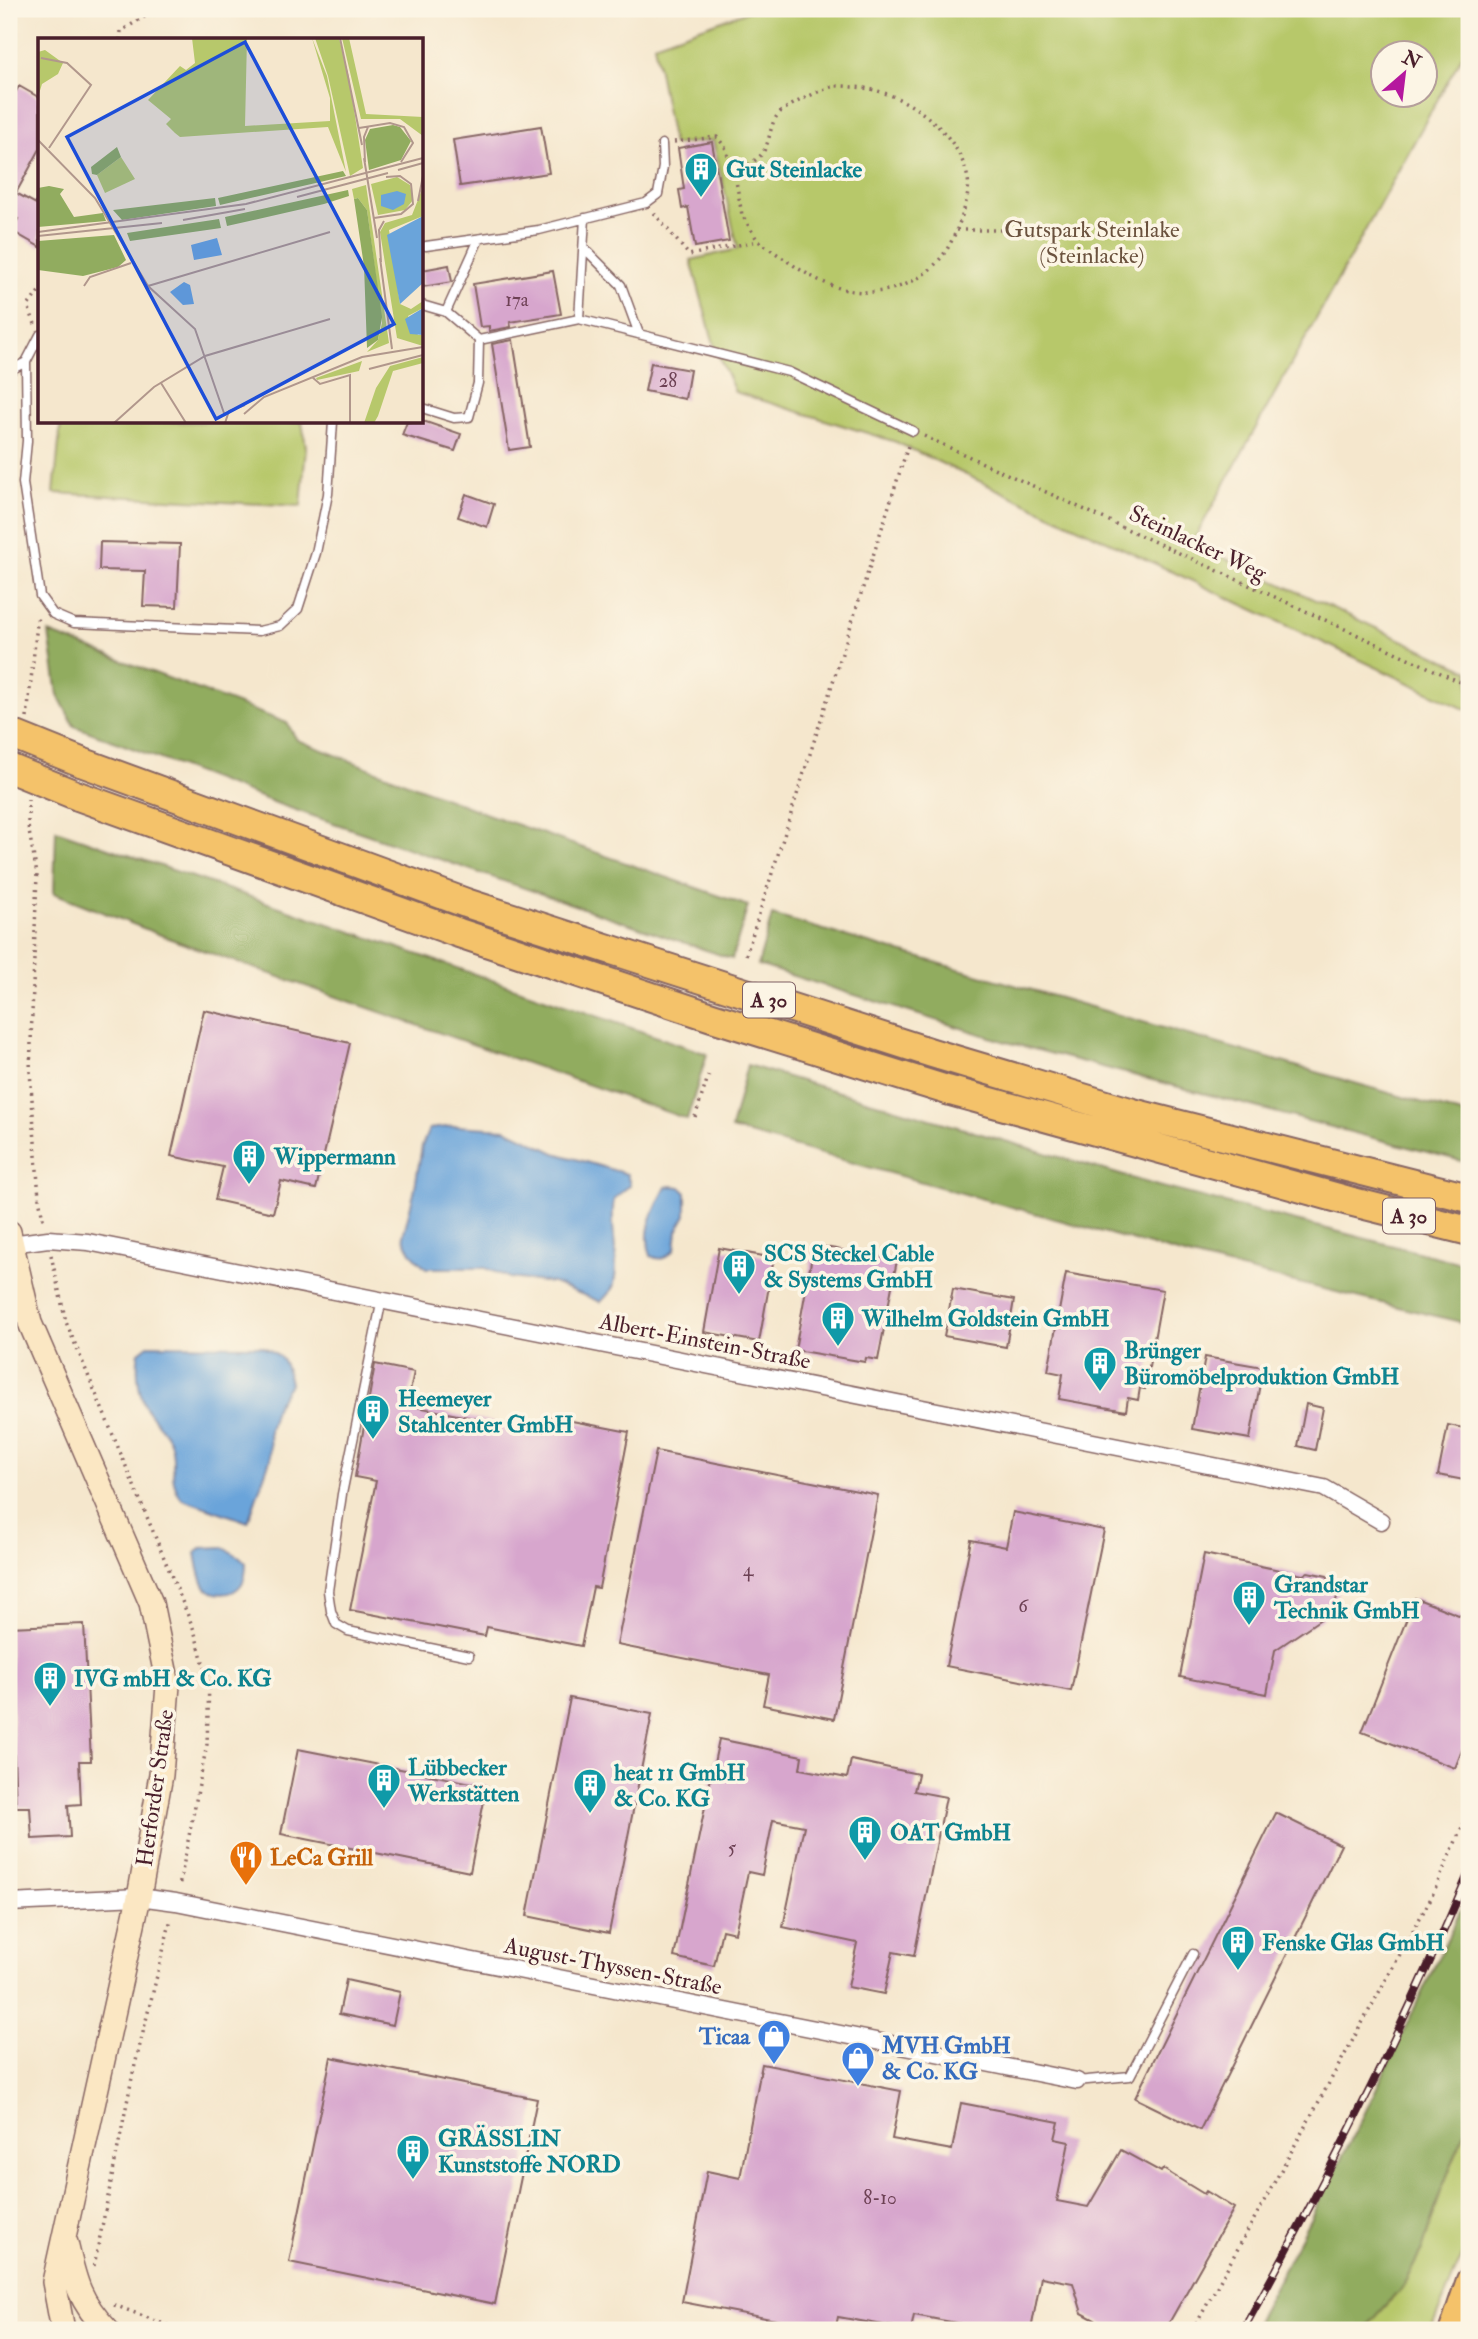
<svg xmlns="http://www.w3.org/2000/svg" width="1478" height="2339" viewBox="0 0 1478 2339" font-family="'IM FELL Double Pica',serif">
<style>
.green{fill:#b7c86b;stroke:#80744b;stroke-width:2;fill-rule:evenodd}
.forest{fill:#91ac5f;stroke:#6e6645;stroke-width:2}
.water{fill:#6aa4da;stroke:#5a6282;stroke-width:2}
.building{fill:#d7a6cd}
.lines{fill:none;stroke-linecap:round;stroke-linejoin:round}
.lane-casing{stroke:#866564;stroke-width:11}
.street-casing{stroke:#866564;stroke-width:19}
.secondary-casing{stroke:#866564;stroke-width:26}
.primary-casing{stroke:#866564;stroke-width:28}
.highway-casing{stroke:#866564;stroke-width:32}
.path{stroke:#866564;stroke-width:3.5;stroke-dasharray:2 5;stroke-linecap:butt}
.lane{stroke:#fff;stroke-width:8}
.street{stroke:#fff;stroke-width:16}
.secondary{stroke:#fbe7c3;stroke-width:23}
.primary{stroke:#f4c26a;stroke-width:24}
.highway{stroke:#f4c26a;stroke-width:28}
.rail-casing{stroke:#4a1f2b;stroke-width:8}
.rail{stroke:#fcf5e5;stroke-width:5;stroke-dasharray:16;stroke-linecap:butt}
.highway-bridge-casing{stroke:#866564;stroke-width:32;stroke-linecap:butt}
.highway-bridge{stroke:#f4c26a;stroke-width:28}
.labels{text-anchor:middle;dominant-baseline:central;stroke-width:7;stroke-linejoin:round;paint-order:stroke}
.number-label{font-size:19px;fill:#6d4154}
.shield{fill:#fcf5e5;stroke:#7f5f63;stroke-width:2}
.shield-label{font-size:21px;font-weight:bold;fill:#4a1f2b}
.culture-label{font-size:23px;font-weight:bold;fill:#0d838f;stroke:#fcf5e5;text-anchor:start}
.park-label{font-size:23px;fill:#6b523e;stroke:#fcf5e5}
.street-label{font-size:23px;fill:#4a1f2b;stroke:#fcf5e5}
.food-label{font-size:23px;font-weight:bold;fill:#c56008;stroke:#fcf5e5;text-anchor:start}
.shop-label{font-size:23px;font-weight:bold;fill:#366cbe;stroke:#fcf5e5;text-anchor:end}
.inset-road{fill:none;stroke:#b1978c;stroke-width:2}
.view{fill:#1d4ed8;fill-opacity:0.15;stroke:#1d4ed8;stroke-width:3.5}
.inset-edge{fill:none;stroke:#4a1f2b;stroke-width:3.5}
</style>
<rect width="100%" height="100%" fill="#fcf5e5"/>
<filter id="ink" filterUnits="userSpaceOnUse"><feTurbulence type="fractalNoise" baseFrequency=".0143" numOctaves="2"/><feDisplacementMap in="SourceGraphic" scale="14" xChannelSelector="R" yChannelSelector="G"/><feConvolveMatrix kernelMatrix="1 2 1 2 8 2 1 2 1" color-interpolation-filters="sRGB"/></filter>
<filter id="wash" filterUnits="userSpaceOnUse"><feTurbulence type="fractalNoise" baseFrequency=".00686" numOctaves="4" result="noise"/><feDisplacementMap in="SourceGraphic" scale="28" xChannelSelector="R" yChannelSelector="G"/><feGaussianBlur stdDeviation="1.57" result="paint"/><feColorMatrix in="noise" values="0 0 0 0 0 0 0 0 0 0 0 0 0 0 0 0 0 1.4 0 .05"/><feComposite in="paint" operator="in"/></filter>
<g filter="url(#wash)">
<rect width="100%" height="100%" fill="#f5e7cd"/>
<path class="green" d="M 754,9 L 1469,9 L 1469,43 L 1192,543 L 1469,671 L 1469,711 L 896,442 L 735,392 L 715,348 L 691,260 L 738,249 L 713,140 L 673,145 L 654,44 ZM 1384,52 L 1426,52 L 1426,94 L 1384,94 Z
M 61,422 L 302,422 L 306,447 L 301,506 L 54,493 Z
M 1469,2121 L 1469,2240 L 1431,2330 L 1364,2330 L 1422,2250 L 1441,2191 Z"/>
<path class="forest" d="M 49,633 L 287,723 L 297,740 L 487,814 L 748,906 L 732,959 L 281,805 L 74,726 L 58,695 Z
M 56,830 L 707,1054 L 687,1119 L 176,941 L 54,893 Z
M 772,915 L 1469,1116 L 1469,1163 L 1003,1041 L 758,965 Z
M 747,1065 L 1158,1186 L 1469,1265 L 1469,1324 L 1203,1260 L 731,1129 Z
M 1469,1893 L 1469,2121 L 1441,2191 L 1422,2250 L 1402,2288 L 1364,2330 L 1252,2330 L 1361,2121 Z"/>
<path class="water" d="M 455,1126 L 506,1129 L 555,1153 L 627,1174 L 630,1185 L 614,1199 C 609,1227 620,1256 614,1284 C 613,1291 605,1297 601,1302 L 553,1283 L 510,1278 L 485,1268 L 426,1268 L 411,1253 L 403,1236 L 414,1193 L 422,1146 L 429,1129 Z
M 671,1186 L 680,1187 L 686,1193 L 686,1215 L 677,1231 L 675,1249 C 667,1257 662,1262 651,1256 C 642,1229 654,1211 666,1187 Z
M 148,1345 L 261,1346 C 283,1355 286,1361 290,1384 L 276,1405 L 269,1430 L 270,1459 L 248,1522 L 182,1499 C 166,1477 178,1463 170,1442 C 165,1430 154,1421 147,1410 C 138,1395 136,1369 139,1352 Z
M 222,1547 L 240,1557 L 246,1563 C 246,1569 245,1580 241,1585 C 233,1596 213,1597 205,1586 C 199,1577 198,1563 196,1553 L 201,1548 Z"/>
<g id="blocks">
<path class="building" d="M 19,86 L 40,98 L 40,149 L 16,193 L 40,206 L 40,247 L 12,231 L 18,219 L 9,214 L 9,104 Z
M 541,126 L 549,173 L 460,186 L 453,140 Z
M 712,142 L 729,241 L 695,247 L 688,207 L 682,209 L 679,190 L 684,189 L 678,148 Z
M 449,265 L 452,282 L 422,287 L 422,270 Z
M 553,271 L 561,314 L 510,322 L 511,327 L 489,331 L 489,326 L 480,327 L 473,284 Z
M 513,340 L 530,447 L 509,450 L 492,344 Z
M 651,363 L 690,370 L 685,399 L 645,391 Z
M 407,422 L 426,422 L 461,434 L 455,451 L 402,435 Z
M 466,494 L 494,504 L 487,527 L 458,517 Z
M 100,542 L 180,544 L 177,607 L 143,606 L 145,571 L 99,570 Z
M 204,1010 L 350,1043 L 316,1189 L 281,1181 L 273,1213 L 215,1200 L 223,1167 L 171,1156 Z
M 814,1245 L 897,1260 L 878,1360 L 866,1358 L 865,1362 L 795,1350 Z
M 719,1248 L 774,1258 L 759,1342 L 704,1332 Z
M 1066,1273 L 1163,1290 L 1145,1389 L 1140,1388 L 1138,1400 L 1128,1398 L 1126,1411 L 1059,1399 L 1063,1374 L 1048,1371 Z
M 953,1289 L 1014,1300 L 1006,1347 L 944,1336 Z
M 1205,1357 L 1263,1367 L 1250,1439 L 1192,1429 Z
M 375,1364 L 414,1372 L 407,1405 L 543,1432 L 546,1416 L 629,1432 L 599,1588 L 593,1587 L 581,1646 L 487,1627 L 485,1636 L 350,1610 L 376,1481 L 355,1477 Z
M 1306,1404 L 1323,1408 L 1315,1450 L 1298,1446 Z
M 1448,1425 L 1469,1429 L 1469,1481 L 1438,1475 Z
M 656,1451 L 878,1495 L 834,1719 L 763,1705 L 769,1675 L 617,1645 Z
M 1013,1512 L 1104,1530 L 1071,1691 L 946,1666 L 971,1540 L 1006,1547 Z
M 1204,1554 L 1303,1575 L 1308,1572 L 1327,1576 L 1338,1592 L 1334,1610 L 1275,1650 L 1267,1694 L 1180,1677 Z
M 1415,1598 L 1469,1619 L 1469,1732 L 1455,1768 L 1362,1732 Z
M 84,1624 L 91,1761 L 79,1761 L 81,1804 L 68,1805 L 70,1837 L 32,1839 L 30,1807 L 16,1807 L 9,1627 Z
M 570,1698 L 652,1714 L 609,1933 L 527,1916 Z
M 719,1739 L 802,1756 L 800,1769 L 847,1778 L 851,1760 L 918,1774 L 914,1791 L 946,1797 L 914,1956 L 893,1952 L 884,1994 L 848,1987 L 857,1943 L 783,1927 L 804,1826 L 773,1820 L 762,1875 L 748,1872 L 735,1933 L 722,1930 L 714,1966 L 674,1957 Z
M 298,1749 L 487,1786 L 470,1872 L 281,1834 Z
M 1276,1813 L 1341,1845 L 1200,2130 L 1135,2098 Z
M 346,1980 L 400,1992 L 393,2025 L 339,2014 Z
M 331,2057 L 537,2099 L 495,2304 L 289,2262 Z
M 762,2064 L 901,2091 L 892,2139 L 952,2150 L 961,2103 L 1059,2122 L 1055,2139 L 1069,2142 L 1057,2201 L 1088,2207 L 1121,2150 L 1161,2172 L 1163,2169 L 1204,2194 L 1206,2191 L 1234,2208 L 1165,2330 L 1113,2330 L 1082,2313 L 1073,2283 L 1041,2277 L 1031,2330 L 993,2330 L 914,2315 L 911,2330 L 838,2317 L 835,2330 L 828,2330 L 682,2302 L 707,2171 L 740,2178 Z"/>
</g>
</g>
<g filter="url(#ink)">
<use href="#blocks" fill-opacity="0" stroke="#866564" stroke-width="2"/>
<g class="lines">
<defs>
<path id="lane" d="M 426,246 L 539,230 L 646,203 L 658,194 L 663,167 L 662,144
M 585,249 L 621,285 L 639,334
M 422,305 L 446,312 L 479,340 L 579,319 L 789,372 L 913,431
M 446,312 L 479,239
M 579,319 L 585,218
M 40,335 L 26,362 L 27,441 L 23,483 L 40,596 L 53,614 L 74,623 L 259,631 L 280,626 L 298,609 L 316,553 L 328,494 L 333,422
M 9,371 L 26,362
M 422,408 L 454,418 L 469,417 L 478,383 L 479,340
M 382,1299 L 342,1494 L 328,1591 L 331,1611 L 336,1624 L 348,1631 L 469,1656
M 1077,2081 L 1130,2076 L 1193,1954"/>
<path id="street" d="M 11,1244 L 48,1239 L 88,1242 L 1324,1488 L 1381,1521
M 9,1903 L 139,1897 L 176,1902 L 1077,2081"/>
<path id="secondary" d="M 9,1232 L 30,1323 L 151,1603 L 168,1685 L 161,1775 L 139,1897 L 54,2282 L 63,2330
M 66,2243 C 75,2281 79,2301 107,2330"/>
<path id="primary" d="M 1452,2330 L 1469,2280"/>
<path id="highway" d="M 81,762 L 466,903 L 932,1053 L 1133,1113 L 1469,1198
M 78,796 L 459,933 L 712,1017 L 947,1090 L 1349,1201 L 1469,1231"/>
</defs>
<use href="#lane" class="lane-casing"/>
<use href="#street" class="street-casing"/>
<use href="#secondary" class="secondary-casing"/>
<use href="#primary" class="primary-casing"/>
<use href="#highway" class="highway-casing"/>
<path class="path" d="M 120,40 L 121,31 L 157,9
M 674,142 L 717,137 L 725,147 L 735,175
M 654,213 L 689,255 L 758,241 C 783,257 807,278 836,287 C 881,302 932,283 952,240 C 959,226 971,195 968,179 C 959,130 901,88 852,87 C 845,86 837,85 831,87 C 818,91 794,103 783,110 C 767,121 773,142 760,156 C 753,163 742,168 735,175 L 742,215 L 758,241
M 957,230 L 1083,230
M 35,324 L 28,306 L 40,290
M 924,436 L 1469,686
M 9,441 L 12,451
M 27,718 L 38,614
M 28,799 L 28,826 L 37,874 L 30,1071 L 39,1198 L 44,1224
M 746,955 L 909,443
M 695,1117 L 710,1071
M 51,1255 L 66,1322 L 194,1630 L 209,1683 L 207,1744 L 179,1887
M 94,2266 L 133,2073 L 171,1919
M 114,2305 L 180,2330
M 1193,2330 L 1431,1898 L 1469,1811"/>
<use href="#lane" class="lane"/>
<use href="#street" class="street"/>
<use href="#secondary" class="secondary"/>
<use href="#primary" class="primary"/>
<use href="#highway" class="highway"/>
<defs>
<path id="rail" d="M 1243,2330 C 1326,2181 1403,2029 1469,1872"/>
</defs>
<use href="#rail" class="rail-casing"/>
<use href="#rail" class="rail"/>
<defs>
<path id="highway-bridge" d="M 9,733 L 81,762
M 9,768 L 78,796"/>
</defs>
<use href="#highway-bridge" class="highway-bridge-casing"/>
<use href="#highway-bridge" class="highway-bridge"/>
</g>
</g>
<defs>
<symbol id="building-pin" viewBox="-11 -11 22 30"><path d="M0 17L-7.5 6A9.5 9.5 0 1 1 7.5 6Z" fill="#0f9aa8" stroke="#fcf5e5"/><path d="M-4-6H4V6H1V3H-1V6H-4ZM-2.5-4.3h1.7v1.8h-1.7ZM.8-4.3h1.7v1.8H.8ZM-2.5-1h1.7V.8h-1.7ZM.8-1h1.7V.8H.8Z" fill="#fff"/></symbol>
<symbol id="restaurant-pin" viewBox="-11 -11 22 30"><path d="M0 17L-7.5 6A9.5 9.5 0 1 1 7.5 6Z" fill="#e8710a" stroke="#fcf5e5"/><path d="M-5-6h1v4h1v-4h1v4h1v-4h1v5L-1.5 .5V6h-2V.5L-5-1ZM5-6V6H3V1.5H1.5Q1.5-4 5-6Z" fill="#fff"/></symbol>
<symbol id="shop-pin" viewBox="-11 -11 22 30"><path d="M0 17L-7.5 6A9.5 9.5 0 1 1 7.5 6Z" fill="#3f7fe0" stroke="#fcf5e5"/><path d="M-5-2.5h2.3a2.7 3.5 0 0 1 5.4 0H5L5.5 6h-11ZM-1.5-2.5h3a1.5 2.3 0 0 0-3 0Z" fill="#fff"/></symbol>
</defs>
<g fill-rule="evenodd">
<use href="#building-pin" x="682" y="150" width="38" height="52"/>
<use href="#building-pin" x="230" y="1137" width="38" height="52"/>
<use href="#building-pin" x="720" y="1247" width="38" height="52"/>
<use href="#building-pin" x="819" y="1299" width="38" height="52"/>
<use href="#building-pin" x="1081" y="1344" width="38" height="52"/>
<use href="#building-pin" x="354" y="1392" width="38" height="52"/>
<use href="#building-pin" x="1230" y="1578" width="38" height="52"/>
<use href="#building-pin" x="31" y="1659" width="38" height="52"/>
<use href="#building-pin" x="365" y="1761" width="38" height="52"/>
<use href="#building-pin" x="571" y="1766" width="38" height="52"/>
<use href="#building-pin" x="846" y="1813" width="38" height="52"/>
<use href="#restaurant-pin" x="227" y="1838" width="38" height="52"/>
<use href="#building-pin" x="1219" y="1923" width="38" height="52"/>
<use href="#shop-pin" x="755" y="2017" width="38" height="52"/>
<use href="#shop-pin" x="839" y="2039" width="38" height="52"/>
<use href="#building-pin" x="394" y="2132" width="38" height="52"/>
</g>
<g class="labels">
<g class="number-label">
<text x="517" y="300">17a</text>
<text x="668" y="381">28</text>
<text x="748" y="1570">4</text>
<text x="1023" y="1606">6</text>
<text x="732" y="1848">5</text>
<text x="880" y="2198">8-10</text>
</g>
<g class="shield">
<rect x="743" y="982.5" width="52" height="35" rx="5"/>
<rect x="1383" y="1198.5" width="52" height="35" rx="5"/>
</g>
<g class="shield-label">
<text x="769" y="1000">A 30</text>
<text x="1409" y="1216">A 30</text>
</g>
<g class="culture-label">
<text x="726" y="169">Gut Steinlacke</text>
<text x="274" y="1156">Wippermann</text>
<text x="764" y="1253">SCS Steckel Cable<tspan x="764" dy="26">&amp; Systems GmbH</tspan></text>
<text x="862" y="1318">Wilhelm Goldstein GmbH</text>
<text x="1124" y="1350">Brünger<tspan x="1124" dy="26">Büromöbelproduktion GmbH</tspan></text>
<text x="398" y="1398">Heemeyer<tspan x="398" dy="26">Stahlcenter GmbH</tspan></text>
<text x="1274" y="1584">Grandstar<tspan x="1274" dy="26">Technik GmbH</tspan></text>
<text x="74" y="1678">IVG mbH &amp; Co. KG</text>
<text x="408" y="1767">Lübbecker<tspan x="408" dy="26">Werkstätten</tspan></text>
<text x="614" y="1772">heat 11 GmbH<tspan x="614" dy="26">&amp; Co. KG</tspan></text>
<text x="890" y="1832">OAT GmbH</text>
<text x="1262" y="1942">Fenske Glas GmbH</text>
<text x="438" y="2138">GRÄSSLIN<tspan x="438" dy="26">Kunststoffe NORD</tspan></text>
</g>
<g class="park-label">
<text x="1092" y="229">Gutspark Steinlake<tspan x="1092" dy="26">(Steinlacke)</tspan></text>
</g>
<g class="street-label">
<text transform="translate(1198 543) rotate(25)">Steinlacker Weg</text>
<text transform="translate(705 1341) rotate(11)">Albert-Einstein-Straße</text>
<text transform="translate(155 1788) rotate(-82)">Herforder Straße</text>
<text transform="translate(613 1966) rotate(11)">August-Thyssen-Straße</text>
</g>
<g class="food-label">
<text x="270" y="1857">LeCa Grill</text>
</g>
<g class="shop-label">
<text x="750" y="2036">Ticaa</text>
<text x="882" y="2045" text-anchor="start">MVH GmbH<tspan x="882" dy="26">&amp; Co. KG</tspan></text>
</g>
</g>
<g transform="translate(38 38)">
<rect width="385" height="385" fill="#f5e7cd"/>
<path d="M 154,0 L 209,0 L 207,88 L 292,83 L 292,60 L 274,0 L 289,38 L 308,134 L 290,89 L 142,99 L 137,95 L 128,86 L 133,81 L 110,62 L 142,28 L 148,32 L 157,25 ZM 277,0 L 301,0 L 311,39 L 325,130 L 312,138 L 290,38 ZM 304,0 L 311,0 L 328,76 L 385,79 L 385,98 L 362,81 L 323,81 ZM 7,12 L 25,25 L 20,36 L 4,46 L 0,59 L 0,14 ZM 83,119 L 97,141 L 67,155 L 59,137 ZM 359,139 L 372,147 L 375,162 L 367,172 L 340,177 L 333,146 ZM 328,147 L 351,305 L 329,314 L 340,302 L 344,285 L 329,172 L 320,160 L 316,161 L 314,151 ZM 385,149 L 385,178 L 351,192 L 362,266 L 373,271 L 385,263 L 385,270 L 370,278 L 380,297 L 385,297 L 385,308 L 359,300 L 342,194 L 347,185 L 374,177 ZM 385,319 L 385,325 L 355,333 L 340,378 L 336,385 L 326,385 L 338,350 L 352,328 ZM 324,323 L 321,333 L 279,342 L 278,340 Z" fill="#b7c86b"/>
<path d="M 355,87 L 362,89 L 373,103 L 363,122 L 331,132 L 327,102 L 332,91 ZM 79,109 L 83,119 L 59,137 L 54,136 L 53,129 ZM 305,133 L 308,138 L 182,167 L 180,160 ZM 11,148 L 26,151 L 22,156 L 36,179 L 65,175 L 68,183 L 0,189 L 0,150 ZM 310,152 L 311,158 L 286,166 L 189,188 L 187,179 ZM 177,160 L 178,168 L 84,182 L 75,172 ZM 320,160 L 329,172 L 344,279 L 340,302 L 329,310 L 326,228 L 316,161 ZM 181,181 L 183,190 L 92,203 L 89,195 ZM 76,197 L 88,222 L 80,229 L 45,238 L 0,232 L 0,203 Z" fill="#91ac5f"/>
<path d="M 359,153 L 368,156 L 366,166 L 355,172 L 343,168 L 343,157 ZM 385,178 L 385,245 L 362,266 L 349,197 ZM 179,200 L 184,217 L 156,222 L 153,207 ZM 146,244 L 152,247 L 156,266 L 145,267 L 132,254 ZM 385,270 L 385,297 L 372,296 L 367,281 Z" fill="#6aa4da"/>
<path class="inset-road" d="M 302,0 L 324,107M 3,20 L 29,25 L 53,47 L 11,110M 321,90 L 352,85 L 366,89 L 375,105 L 363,124M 0,102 L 57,160 L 110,248 L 157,291 L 187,378M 326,120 L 339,200M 327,124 L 326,99 L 330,89M 360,132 L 385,125M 259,159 L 350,135M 380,163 L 385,138M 336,180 L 363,176 L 375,166 L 373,146 L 362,138 L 348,139M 145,182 L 207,171M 0,194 L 208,166 L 385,120M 0,198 L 124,185M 342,220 L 354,311M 343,224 L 341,192 L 346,183M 46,248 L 52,239 L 93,225M 110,248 L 292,194M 331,331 L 385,317M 274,339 L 282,346 L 312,337 L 312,385M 123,345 L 148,385M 206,376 L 226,359 L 324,319 L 385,309M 76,385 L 116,349 L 167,318 L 292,281M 187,385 L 191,373 L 207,367"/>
<path class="view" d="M 207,4 L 356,286 L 178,381 L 29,99 Z"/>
<rect width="385" height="385" class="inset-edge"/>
</g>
<rect width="1478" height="2339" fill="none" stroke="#fcf5e5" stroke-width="35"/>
<g transform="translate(1404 74) rotate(28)"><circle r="33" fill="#fcf5e5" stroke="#b59f9b" stroke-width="2"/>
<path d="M0-5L12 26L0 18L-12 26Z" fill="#b5179e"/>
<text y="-10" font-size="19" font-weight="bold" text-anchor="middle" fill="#4a1f2b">N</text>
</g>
</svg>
